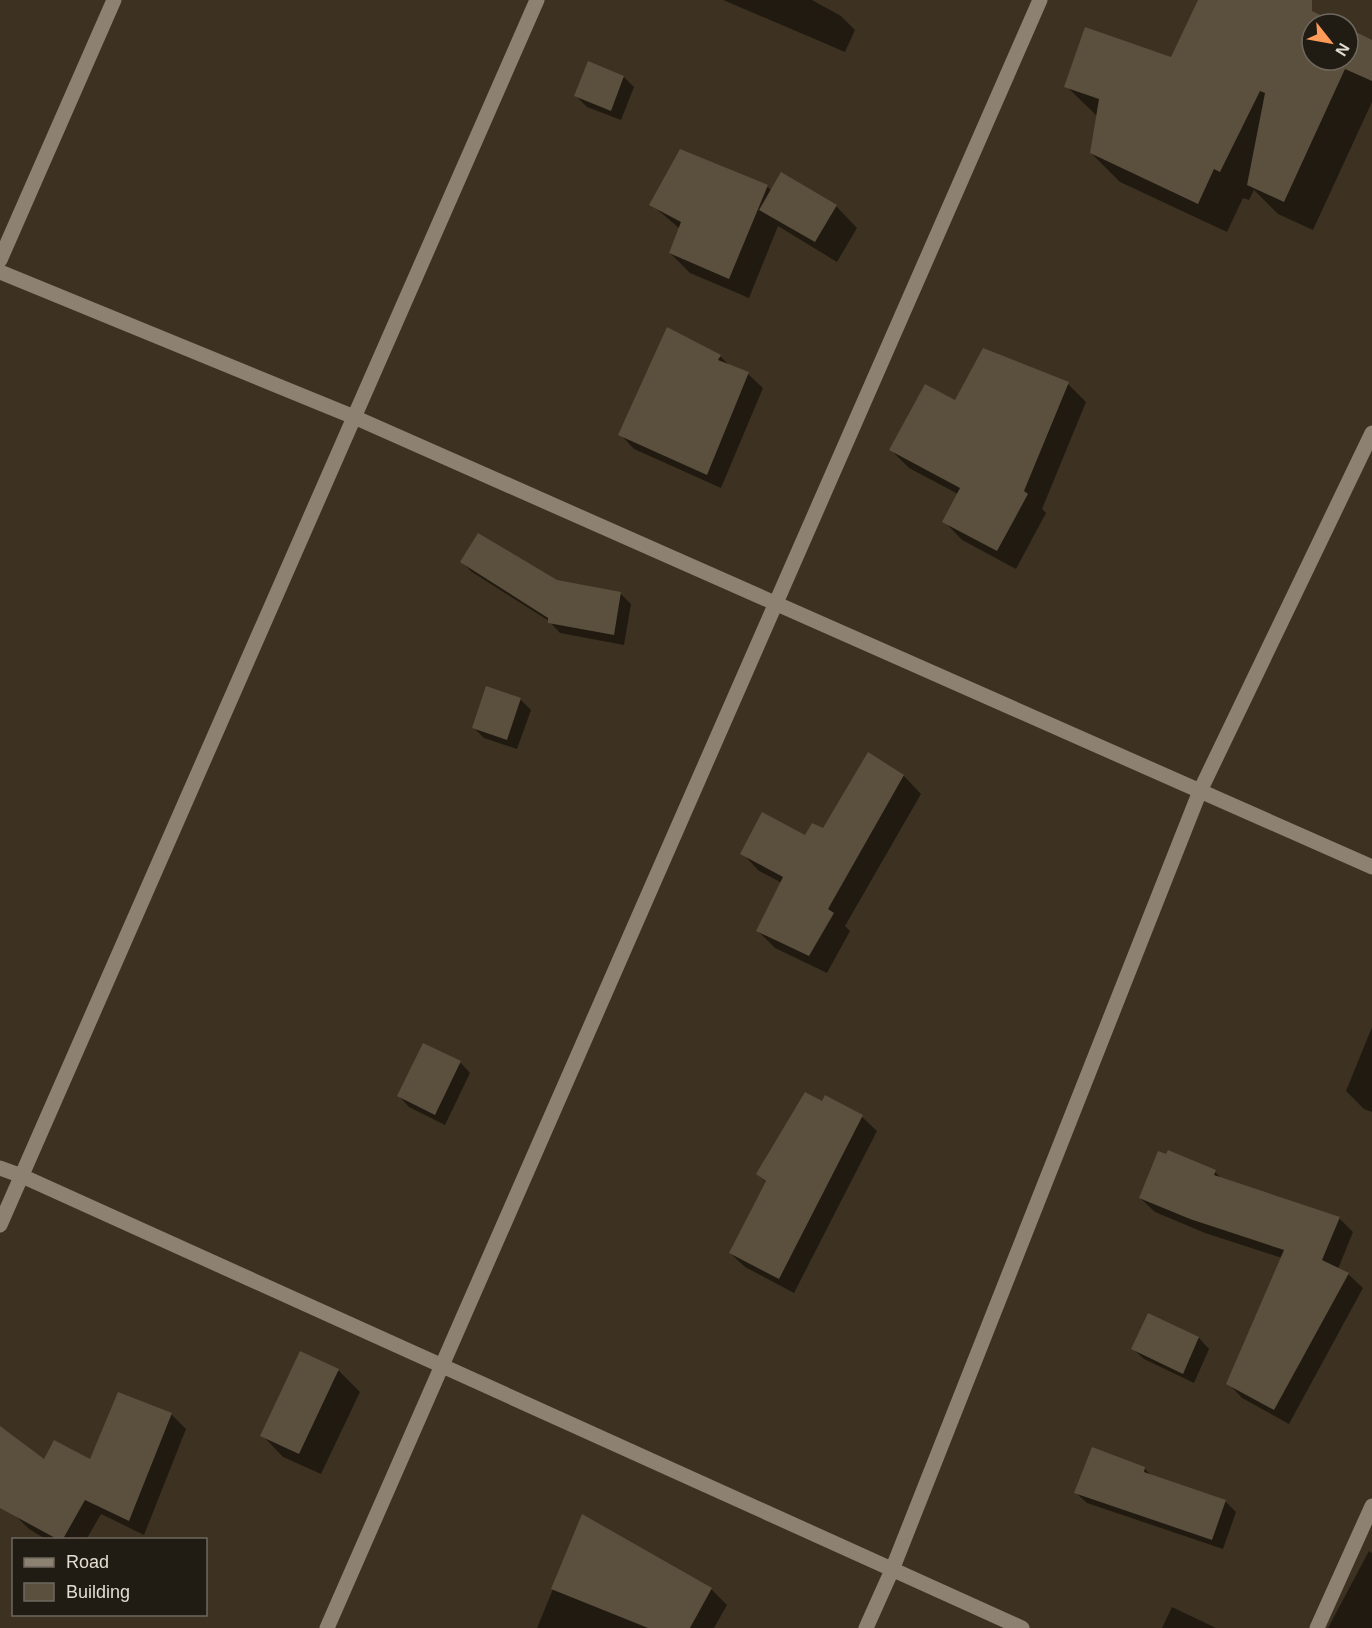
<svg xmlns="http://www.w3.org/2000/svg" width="1372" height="1628" viewBox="0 0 1372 1628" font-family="Helvetica,sans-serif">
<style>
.shadow{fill:#0007}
.building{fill:#5b4f3d}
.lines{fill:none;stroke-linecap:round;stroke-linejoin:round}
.minor{stroke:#8d8272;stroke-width:15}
</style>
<rect width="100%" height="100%" fill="#3d3221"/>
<path class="shadow" d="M 723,0 L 812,0 L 841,16 L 855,30 L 845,52 Z
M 1199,0 L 1258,0 L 1312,24 L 1312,60 L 1348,60 L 1348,30 L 1372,41 L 1372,102 L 1313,230 L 1278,214 L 1254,190 L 1249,200 L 1243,198 L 1227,232 L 1120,182 L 1091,153 L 1098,117 L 1066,86 L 1172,59 Z
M 624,77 L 634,87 L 621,120 L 587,107 L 576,96 Z
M 767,186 L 772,191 L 836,206 L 857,228 L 837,262 L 778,226 L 749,298 L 690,273 L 670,253 L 680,229 L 651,204 Z
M 720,356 L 731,367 L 748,374 L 763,388 L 721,488 L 634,449 L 620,434 Z
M 1068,384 L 1086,402 L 1042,509 L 1046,513 L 1016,569 L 962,540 L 944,521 L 958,494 L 909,468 L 891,450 Z
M 462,562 L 620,593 L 631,604 L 624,645 L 560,633 L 549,621 L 472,572 Z
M 487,688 L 521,700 L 531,710 L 517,749 L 484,738 L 473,727 Z
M 869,755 L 904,776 L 921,794 L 845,926 L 850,931 L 827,973 L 775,948 L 758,931 L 782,883 L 759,871 L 742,853 L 823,830 Z
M 1372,1027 L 1372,1112 L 1364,1109 L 1346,1091 Z
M 460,1062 L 470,1073 L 445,1125 L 409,1107 L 399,1096 Z
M 823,1103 L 862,1117 L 877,1131 L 794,1293 L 745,1267 L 730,1253 L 767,1183 L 758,1174 Z
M 1215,1172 L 1223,1180 L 1339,1218 L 1353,1232 L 1338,1269 L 1348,1274 L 1363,1288 L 1289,1424 L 1242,1398 L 1228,1383 L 1282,1258 L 1205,1233 L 1155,1212 L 1140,1198 Z
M 1149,1315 L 1199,1338 L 1209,1349 L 1194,1383 L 1144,1359 L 1133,1349 Z
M 301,1353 L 339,1371 L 360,1392 L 321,1474 L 283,1457 L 262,1435 Z
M 171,1414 L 186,1429 L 144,1535 L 101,1514 L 86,1540 L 47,1540 L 29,1529 L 14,1514 Z
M 1145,1469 L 1152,1476 L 1225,1501 L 1236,1512 L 1223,1549 L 1087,1503 L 1076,1493 Z
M 583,1516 L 711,1589 L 727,1605 L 714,1628 L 537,1628 Z
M 1369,1551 L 1372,1553 L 1372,1628 L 1328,1628 Z
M 1172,1607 L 1216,1628 L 1162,1628 Z"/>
<path class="building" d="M 1198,0 L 1312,0 L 1312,11 L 1339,24 L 1312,24 L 1312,60 L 1348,60 L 1348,28 L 1372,40 L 1372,81 L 1345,69 L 1284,202 L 1247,185 L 1265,93 L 1260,91 L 1220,172 L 1214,169 L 1198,204 L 1090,153 L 1099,99 L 1064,87 L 1085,27 L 1171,57 Z
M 588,61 L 624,76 L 611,111 L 574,96 Z
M 680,149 L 768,185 L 729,279 L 669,253 L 681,222 L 649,205 Z
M 781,172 L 837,205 L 815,242 L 759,210 Z
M 667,327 L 721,355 L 718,360 L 749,372 L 707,475 L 618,435 Z
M 983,348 L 1069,382 L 1024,491 L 1028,494 L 997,551 L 942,522 L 960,488 L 889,450 L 925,384 L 955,400 Z
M 478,533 L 557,580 L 621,592 L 614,635 L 548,623 L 548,618 L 460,562 Z
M 486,686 L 521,698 L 507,740 L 472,728 Z
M 868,752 L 904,775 L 828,909 L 834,913 L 809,956 L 756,931 L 783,877 L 740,854 L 762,812 L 805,835 L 812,823 L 823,828 Z
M 423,1043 L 461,1061 L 435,1115 L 397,1096 Z
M 805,1092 L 822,1101 L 825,1095 L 863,1115 L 779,1279 L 729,1253 L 766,1181 L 756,1174 Z
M 1168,1150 L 1216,1170 L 1214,1175 L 1340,1217 L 1322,1260 L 1349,1273 L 1274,1410 L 1226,1384 L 1284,1250 L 1190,1219 L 1139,1198 L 1158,1151 L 1166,1154 Z
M 1148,1313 L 1199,1337 L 1183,1374 L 1131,1349 Z
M 300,1351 L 339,1369 L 299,1454 L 260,1436 Z
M 118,1392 L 172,1413 L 129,1521 L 85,1500 L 63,1539 L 57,1539 L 0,1508 L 0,1426 L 44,1459 L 54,1440 L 90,1459 Z
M 1092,1447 L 1145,1467 L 1144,1472 L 1226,1500 L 1212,1540 L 1074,1493 Z
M 582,1514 L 712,1588 L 690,1628 L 648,1628 L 551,1589 Z"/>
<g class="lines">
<path class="minor" d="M 0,260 L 114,0
M 0,272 L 354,417 L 1372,867
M 0,1168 L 22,1176 L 1022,1628
M 0,1225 L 537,0
M 327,1628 L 1040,0
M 866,1628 L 892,1570 L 1200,791 L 1372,433
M 1317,1628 L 1372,1506"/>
</g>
<rect x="12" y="1538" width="195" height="78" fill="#201b13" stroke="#6e685f" stroke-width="1.5"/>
<rect x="24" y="1558" width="30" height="9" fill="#8d8272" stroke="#6e685f" stroke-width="1.5"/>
<text x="66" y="1568" font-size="18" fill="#e2dcd1">Road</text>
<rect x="24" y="1583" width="30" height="18" fill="#5b4f3d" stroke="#6e685f" stroke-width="1.5"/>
<text x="66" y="1598" font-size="18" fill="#e2dcd1">Building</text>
<g transform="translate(1330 42) rotate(121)"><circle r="28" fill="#201b13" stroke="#6e685f" stroke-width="1.5"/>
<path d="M0-4.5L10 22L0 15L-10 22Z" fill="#fe9b59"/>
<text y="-9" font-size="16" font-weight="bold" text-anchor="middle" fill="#e2dcd1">N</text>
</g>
</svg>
